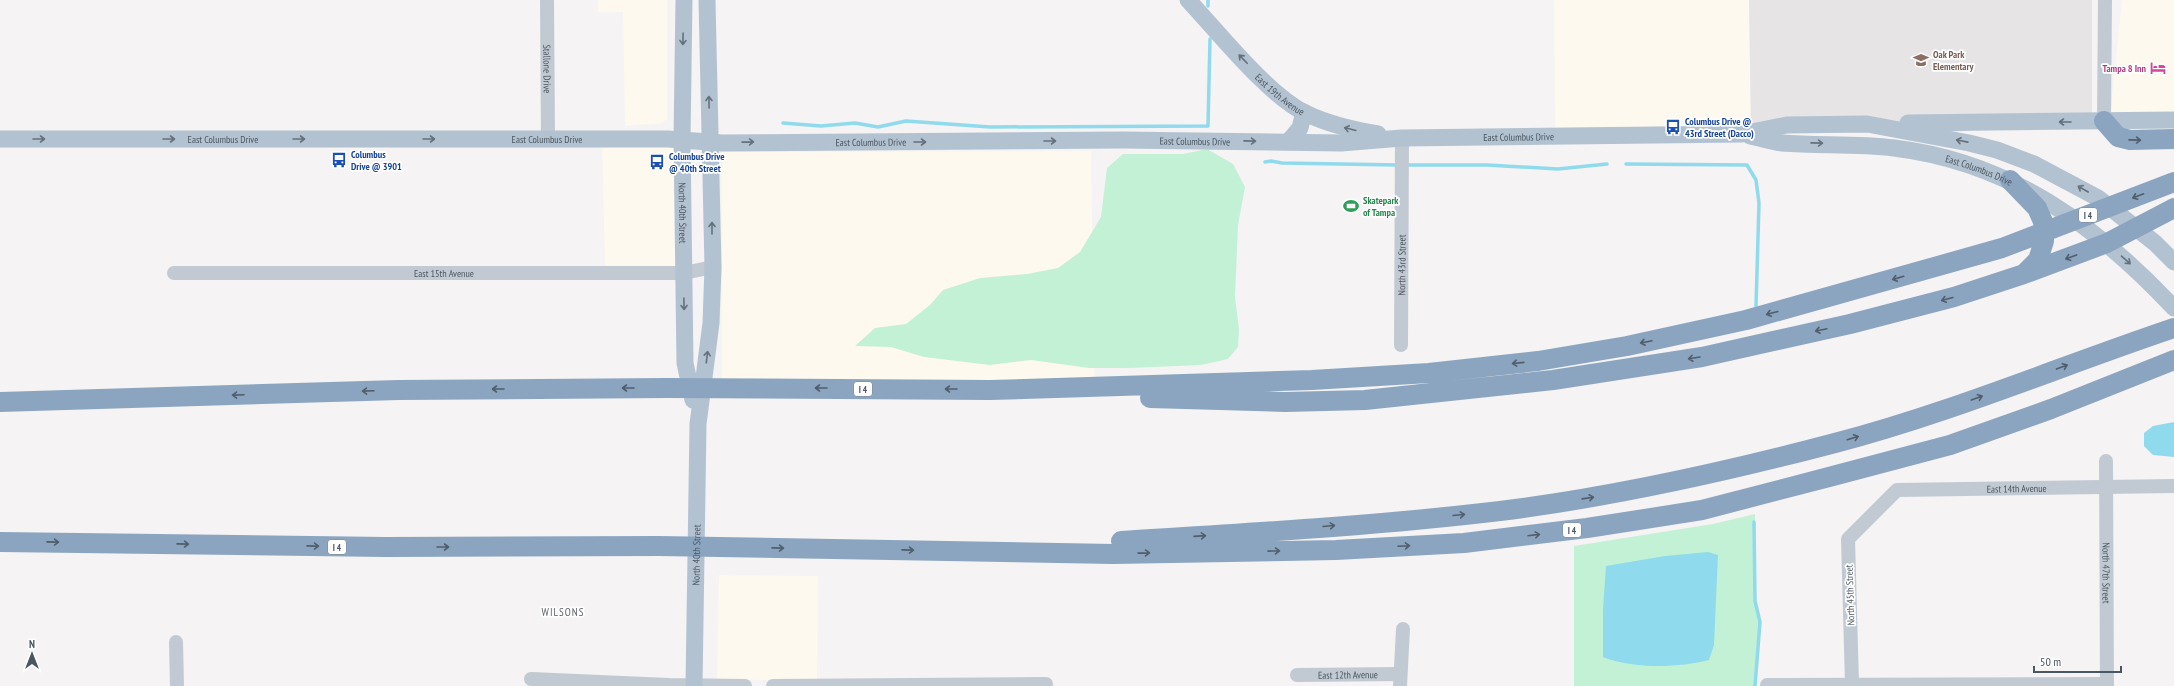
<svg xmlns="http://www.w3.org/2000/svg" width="2174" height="686" viewBox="0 0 2174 686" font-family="'PT Sans Narrow',sans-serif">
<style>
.commercial{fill:#fdf9ef}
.education{fill:#e6e4e5}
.green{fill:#c3f1d5}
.water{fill:#90daee}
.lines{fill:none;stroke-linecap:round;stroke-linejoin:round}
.stream{stroke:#90daee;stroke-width:3.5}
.minor{stroke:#c1cad2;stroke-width:14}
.major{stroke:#b3c2d1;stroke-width:17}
.highway{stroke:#8ba5c1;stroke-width:20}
.oneway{stroke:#64717d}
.oneway2{stroke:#505e6b}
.labels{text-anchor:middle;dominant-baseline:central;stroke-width:3.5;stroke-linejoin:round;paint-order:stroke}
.shield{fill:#fff;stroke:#808990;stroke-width:1}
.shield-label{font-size:9px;font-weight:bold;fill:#4a5661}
.education-label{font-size:10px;font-weight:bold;fill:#785e54;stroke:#fff;text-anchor:start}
.hotel-label{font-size:10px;font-weight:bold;fill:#b23c85;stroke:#fff;text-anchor:end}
.street-label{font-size:10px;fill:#4a5661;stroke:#fff}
.transit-label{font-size:10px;font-weight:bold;fill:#164399;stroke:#fff;text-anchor:start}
.leisure-label{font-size:10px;font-weight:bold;fill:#27864d;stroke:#fff;text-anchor:start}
.neighbourhood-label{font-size:11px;letter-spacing:1px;fill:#5f6368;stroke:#fff}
</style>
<rect width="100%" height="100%" fill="#f5f3f3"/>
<path class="commercial" d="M 598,0 L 667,0 L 667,119 L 662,123 L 625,126 L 623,12 L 598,12 Z
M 1554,0 L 1749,0 L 1751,128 L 1555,130 Z
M 2122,0 L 2174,0 L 2174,121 L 2109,127 Z
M 602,139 L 684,141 L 689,272 L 605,270 Z
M 1091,151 L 1095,390 L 722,388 L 722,152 Z
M 719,575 L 818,576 L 817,681 L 717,679 Z"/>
<path class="education" d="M 1749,0 L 2092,0 L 2092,121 L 1926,134 L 1751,128 Z"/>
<path class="green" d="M 1207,149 L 1233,164 L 1245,187 L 1238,225 L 1235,297 L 1239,330 L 1238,347 L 1228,359 L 1201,365 L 1129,368 L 1089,368 L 1031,360 L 990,365 L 924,357 L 891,347 L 855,346 L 875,328 L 906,324 L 930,305 L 943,290 L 980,278 L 1027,274 L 1058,268 L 1080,252 L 1101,217 L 1107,168 L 1123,154 L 1183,154 Z
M 1755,514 L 1755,601 L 1760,622 L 1755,686 L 1574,686 L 1574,546 L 1713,524 Z"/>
<path class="water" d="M 2174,422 L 2174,457 L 2153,455 L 2144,446 L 2144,433 L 2153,426 Z
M 1708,552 L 1718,555 L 1714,645 L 1709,660 C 1679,668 1632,669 1603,657 L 1603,609 L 1606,566 L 1665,556 Z"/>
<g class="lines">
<path class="stream" d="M 1208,0 L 1208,6
M 783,123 L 821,126 L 855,123 L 878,127 L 906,121 L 990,127 L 1208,126 L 1210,39
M 1265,162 L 1271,161 L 1282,163 L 1398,165
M 1626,164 L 1747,165 L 1756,180 L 1759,203 L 1756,306
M 1404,165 L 1487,165 L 1558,169 L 1607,164
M 1754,522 L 1755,601 L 1760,622 L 1755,686"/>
<g class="minor">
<path id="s1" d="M 547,0 L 548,139"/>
<path d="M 2104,121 L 2105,0"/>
<path id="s2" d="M 174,273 L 684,273 L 713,267"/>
<path id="s3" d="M 1401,345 L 1402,138"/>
<path id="s4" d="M 2106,461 L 2107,686"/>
<path d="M 176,642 L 177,686"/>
<path id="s5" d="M 1297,675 L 1400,674"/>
<path d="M 531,679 L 669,685 L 745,686"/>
<path id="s6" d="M 1852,684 L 1848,539 L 1897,490 L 2174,486"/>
<path d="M 1767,685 L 2107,684"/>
<path d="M 773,686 L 1046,684"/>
<path d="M 1400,686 L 1403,629"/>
</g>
<g class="major">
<path id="s7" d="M 684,0 L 682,139 L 685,363 L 693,400"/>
<path id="s8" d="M 1188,0 C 1219,33 1266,93 1305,113 C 1328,124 1353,130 1378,134"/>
<path d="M 1908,123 L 2174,120"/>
<path id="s9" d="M 1750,136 C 1760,138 1772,142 1782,143 C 1819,146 1857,143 1894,148 C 2010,162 2096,225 2174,308"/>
<path id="s10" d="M 0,139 L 668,139 L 722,143 L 1123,140 L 1341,143 L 1402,138 L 1742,134 L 1787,125 L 1867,124 L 1969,143 L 1997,150 L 2034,164 L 2098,198 L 2155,243 L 2174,262"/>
<path d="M 1289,141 L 1300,128 L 1304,112"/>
<path id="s11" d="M 694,686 L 698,424 L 711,323 L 713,267 L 707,0"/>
</g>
<path class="highway" d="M 2104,121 L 2118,137 L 2130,140 L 2174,139
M 2010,180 L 2037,208 L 2044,224 L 2044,241 L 2038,260 L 2024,274
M 1150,398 L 1285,402 L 1365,400 L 1553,380 L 1702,357 L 1850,324 L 1954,297 L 2024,274 L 2107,243 L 2174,208
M 0,402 L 399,390 L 667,388 L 990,390 L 1312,380 L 1429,373 L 1538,361 L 1627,346 L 1746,320 L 2002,248 L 2174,182
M 1121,541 C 1247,533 1374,526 1500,511 C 1613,497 1725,472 1835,443 C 1950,413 2061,366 2174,328
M 0,542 L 386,547 L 659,546 L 1113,554 L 1336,550 L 1464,543 L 1587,528 L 1702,510 L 1829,477 L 1950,445 L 2051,409 L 2174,360"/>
</g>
<defs><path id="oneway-shaft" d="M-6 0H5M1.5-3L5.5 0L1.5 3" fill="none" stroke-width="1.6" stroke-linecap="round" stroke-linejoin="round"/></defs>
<g class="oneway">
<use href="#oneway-shaft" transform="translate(683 39) rotate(91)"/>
<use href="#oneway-shaft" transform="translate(1243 59) rotate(-134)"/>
<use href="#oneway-shaft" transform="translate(709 102) rotate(-91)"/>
<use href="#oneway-shaft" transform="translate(2065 122) rotate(180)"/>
<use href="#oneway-shaft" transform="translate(1350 129) rotate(-166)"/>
<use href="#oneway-shaft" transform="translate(39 139)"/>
<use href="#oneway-shaft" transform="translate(169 139)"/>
<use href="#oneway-shaft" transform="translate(299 139)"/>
<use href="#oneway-shaft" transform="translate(429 139)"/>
<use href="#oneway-shaft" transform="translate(1050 141)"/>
<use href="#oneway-shaft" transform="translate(1250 141) rotate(1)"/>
<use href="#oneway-shaft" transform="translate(1962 141) rotate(-169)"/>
<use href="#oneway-shaft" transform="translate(748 142) rotate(-1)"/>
<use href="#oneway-shaft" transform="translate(920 142)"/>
<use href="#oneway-shaft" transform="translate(1817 143) rotate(1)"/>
<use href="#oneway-shaft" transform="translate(2083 189) rotate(-150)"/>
<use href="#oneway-shaft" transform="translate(712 228) rotate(-90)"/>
<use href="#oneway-shaft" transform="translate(2126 260) rotate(41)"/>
<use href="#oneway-shaft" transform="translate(684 304) rotate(89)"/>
<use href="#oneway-shaft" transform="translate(707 357) rotate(-83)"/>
</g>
<g class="oneway2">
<use href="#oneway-shaft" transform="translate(2135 140) rotate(1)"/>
<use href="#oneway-shaft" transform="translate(2138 196) rotate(159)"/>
<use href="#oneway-shaft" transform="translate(2071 257) rotate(160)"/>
<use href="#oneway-shaft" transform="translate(1898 278) rotate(164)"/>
<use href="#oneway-shaft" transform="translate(1947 299) rotate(165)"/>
<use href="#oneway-shaft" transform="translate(1772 313) rotate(165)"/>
<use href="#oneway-shaft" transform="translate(1821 330) rotate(168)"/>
<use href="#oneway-shaft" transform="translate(1646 342) rotate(168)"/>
<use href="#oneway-shaft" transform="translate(1694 358) rotate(171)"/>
<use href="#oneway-shaft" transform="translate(1518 363) rotate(174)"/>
<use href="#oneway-shaft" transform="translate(2062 367) rotate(-20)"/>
<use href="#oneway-shaft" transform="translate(628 388) rotate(180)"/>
<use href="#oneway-shaft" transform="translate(821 388) rotate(-180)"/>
<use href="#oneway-shaft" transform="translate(498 389) rotate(180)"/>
<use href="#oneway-shaft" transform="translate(951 389) rotate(-180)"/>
<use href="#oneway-shaft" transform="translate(368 391) rotate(178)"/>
<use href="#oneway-shaft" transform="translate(238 395) rotate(178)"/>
<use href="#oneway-shaft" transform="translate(1977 398) rotate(-20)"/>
<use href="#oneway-shaft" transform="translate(1853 438) rotate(-17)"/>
<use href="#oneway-shaft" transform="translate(1588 498) rotate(-8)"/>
<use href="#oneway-shaft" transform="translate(1459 515) rotate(-5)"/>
<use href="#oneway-shaft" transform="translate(1329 526) rotate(-5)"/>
<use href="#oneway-shaft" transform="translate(1534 535) rotate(-7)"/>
<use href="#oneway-shaft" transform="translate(1200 536) rotate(-4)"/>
<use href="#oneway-shaft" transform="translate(53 542) rotate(1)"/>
<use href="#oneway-shaft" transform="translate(183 544) rotate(1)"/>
<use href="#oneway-shaft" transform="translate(313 546) rotate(1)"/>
<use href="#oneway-shaft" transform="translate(1404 546) rotate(-3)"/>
<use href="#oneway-shaft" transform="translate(443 547)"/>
<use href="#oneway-shaft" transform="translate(778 548) rotate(1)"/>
<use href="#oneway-shaft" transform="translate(908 550) rotate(1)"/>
<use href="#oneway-shaft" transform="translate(1274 551) rotate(-1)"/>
<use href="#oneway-shaft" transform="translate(1144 553) rotate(-1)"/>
</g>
<defs>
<symbol id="school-bare" viewBox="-9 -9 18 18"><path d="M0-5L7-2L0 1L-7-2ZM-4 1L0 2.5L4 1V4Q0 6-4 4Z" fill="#8d6e63" stroke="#fff" stroke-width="2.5" paint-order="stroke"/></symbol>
<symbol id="hotel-bare" viewBox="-9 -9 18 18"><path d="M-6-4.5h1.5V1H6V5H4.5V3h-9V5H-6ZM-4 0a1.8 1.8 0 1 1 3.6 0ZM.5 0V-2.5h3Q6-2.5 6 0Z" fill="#d1479c" stroke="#fff" stroke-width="2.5" paint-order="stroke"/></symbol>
<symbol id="bus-bare" viewBox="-9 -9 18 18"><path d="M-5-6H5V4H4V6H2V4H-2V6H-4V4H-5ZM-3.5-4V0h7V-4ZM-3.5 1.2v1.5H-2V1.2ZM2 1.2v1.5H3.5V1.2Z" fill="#1a4fb4" stroke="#fff" stroke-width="2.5" paint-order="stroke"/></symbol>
<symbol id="stadium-bare" viewBox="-9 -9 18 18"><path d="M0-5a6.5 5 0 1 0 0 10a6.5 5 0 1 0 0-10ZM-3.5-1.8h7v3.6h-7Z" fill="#2e9e5b" stroke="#fff" stroke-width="2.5" paint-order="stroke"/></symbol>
</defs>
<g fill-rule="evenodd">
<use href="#school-bare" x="1910" y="49" width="22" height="22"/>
<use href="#hotel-bare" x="2147" y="57" width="22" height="22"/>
<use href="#bus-bare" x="1662" y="116" width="22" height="22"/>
<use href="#bus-bare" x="328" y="149" width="22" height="22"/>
<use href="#bus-bare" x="646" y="151" width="22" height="22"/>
<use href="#stadium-bare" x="1340" y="195" width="22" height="22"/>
</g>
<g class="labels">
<g class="shield">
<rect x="2079" y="208" width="18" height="14" rx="3"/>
<rect x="854" y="382" width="18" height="14" rx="3"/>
<rect x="1563" y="523" width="18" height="14" rx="3"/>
<rect x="328" y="540" width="18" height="14" rx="3"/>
</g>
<g class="shield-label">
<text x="2088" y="215">I 4</text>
<text x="863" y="389">I 4</text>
<text x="1572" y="530">I 4</text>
<text x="337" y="547">I 4</text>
</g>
<g class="education-label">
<text x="1933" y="54">Oak Park<tspan x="1933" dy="12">Elementary</tspan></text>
</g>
<g class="hotel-label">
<text x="2146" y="68">Tampa 8 Inn</text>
</g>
<g class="street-label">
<text stroke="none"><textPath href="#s1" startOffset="69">Stallone Drive</textPath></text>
<text stroke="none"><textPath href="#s8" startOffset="132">East 19th Avenue</textPath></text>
<text stroke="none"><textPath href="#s10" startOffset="1519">East Columbus Drive</textPath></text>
<text stroke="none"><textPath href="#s10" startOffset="223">East Columbus Drive</textPath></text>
<text stroke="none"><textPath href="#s10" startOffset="547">East Columbus Drive</textPath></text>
<text stroke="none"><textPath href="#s10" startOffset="1195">East Columbus Drive</textPath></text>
<text stroke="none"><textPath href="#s10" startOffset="871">East Columbus Drive</textPath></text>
<text stroke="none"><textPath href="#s9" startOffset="233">East Columbus Drive</textPath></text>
<text stroke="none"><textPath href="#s7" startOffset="213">North 40th Street</textPath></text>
<text stroke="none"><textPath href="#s3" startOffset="80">North 43rd Street</textPath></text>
<text stroke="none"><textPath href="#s2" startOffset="270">East 15th Avenue</textPath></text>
<text stroke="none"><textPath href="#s6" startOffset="334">East 14th Avenue</textPath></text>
<text stroke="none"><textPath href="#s11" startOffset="131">North 40th Street</textPath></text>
<text stroke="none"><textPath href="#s4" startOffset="112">North 47th Street</textPath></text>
<text transform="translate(1850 595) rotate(-92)">North 45th Street</text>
<text stroke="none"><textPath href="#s5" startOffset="51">East 12th Avenue</textPath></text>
</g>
<g class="transit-label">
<text x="1685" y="121">Columbus Drive @<tspan x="1685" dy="12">43rd Street (Dacco)</tspan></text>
<text x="351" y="154">Columbus<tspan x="351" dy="12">Drive @ 3901</tspan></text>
<text x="669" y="156">Columbus Drive<tspan x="669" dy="12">@ 40th Street</tspan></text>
</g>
<g class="leisure-label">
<text x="1363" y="200">Skatepark<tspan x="1363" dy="12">of Tampa</tspan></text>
</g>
<g class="neighbourhood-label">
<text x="563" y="612">WILSONS</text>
</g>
</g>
<g transform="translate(32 654)" stroke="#ffffff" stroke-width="3" paint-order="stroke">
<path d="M0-3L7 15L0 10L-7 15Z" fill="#4a5661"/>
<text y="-6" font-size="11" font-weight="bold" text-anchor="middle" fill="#4a5661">N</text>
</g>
<path d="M2034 666v6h87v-6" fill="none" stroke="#4a5661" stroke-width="2"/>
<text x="2040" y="666" font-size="12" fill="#4a5661" stroke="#ffffff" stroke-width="3" paint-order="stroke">50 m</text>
</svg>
